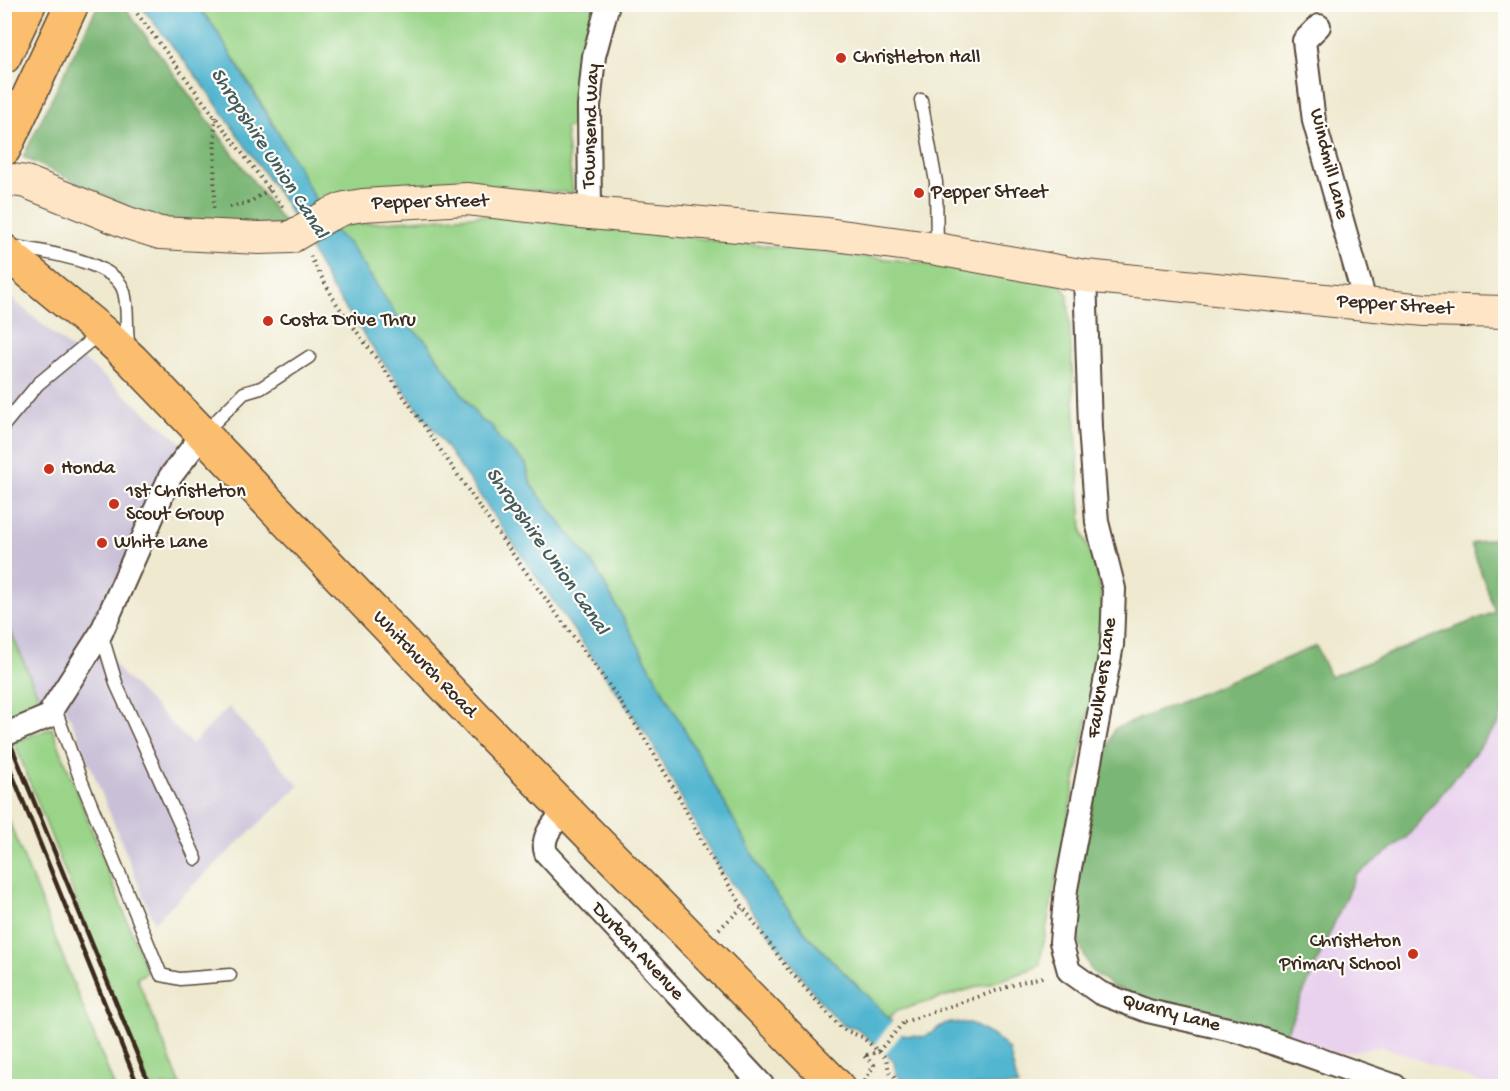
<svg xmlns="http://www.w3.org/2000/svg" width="1510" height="1091" viewBox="0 0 1510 1091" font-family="'Gochi Hand',sans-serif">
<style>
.built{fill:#e9d2ee}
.industrial{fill:#c9bfd7}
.green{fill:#99d488;stroke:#6a7f53;stroke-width:1.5}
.forest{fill:#7ab674;stroke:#5a7049;stroke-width:1.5}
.water{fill:#52b6d0;stroke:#467077;stroke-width:1.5}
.pier{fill:#eee9cf}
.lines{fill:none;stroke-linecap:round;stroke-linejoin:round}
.lane-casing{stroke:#564739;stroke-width:15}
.street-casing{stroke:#564739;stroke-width:26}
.secondary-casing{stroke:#564739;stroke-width:34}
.highway-casing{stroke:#564739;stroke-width:36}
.path{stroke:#564739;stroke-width:4;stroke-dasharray:1.5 4.5;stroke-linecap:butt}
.lane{stroke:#fff;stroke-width:12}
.street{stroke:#fff;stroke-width:22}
.secondary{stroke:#fde5c5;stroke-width:32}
.highway{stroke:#fbbe6e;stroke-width:33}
.rail{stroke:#3b2a1e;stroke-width:4.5}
.street-bridge-casing{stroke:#564739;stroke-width:26;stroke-linecap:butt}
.secondary-bridge-casing{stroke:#564739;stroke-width:34;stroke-linecap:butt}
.path-bridge{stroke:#564739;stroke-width:4;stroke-dasharray:1.5 4.5;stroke-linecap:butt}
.street-bridge{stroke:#fff;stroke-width:22}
.secondary-bridge{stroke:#fde5c5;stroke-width:32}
.poi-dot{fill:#c8321e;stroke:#fdfcf7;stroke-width:2}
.labels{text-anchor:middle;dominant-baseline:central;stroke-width:4.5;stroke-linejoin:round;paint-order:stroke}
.poi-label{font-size:20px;fill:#3b2a1e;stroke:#fdfcf7;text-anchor:start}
.street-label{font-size:20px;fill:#3b2a1e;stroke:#fdfcf7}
.water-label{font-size:21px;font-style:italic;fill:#435b5c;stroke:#fdfcf7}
</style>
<rect width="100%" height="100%" fill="#fdfcf7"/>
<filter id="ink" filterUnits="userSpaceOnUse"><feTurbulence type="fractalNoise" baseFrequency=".0167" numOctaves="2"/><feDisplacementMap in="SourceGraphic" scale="12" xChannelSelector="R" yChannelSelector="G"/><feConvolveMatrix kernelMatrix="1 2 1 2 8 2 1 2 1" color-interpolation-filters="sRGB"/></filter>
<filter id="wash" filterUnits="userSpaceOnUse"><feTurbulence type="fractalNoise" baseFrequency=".008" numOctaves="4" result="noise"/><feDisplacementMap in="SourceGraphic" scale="24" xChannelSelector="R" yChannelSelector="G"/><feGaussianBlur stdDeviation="1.35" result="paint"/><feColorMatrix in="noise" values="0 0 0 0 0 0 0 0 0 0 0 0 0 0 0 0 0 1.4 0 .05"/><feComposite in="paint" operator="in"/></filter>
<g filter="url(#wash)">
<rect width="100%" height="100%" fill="#eee9cf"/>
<path class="built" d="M 1505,700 L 1505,1086 L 1490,1086 L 1382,1046 L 1336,1054 L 1286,1033 L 1355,876 L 1406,838 L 1499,723 Z"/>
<path class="industrial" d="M 4,292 L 183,444 L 96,629 L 120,672 L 192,744 L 229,707 L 299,786 L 154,922 L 76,730 L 56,690 L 42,705 L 5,616 Z"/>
<path class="green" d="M 197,5 L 595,5 L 576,78 L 575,126 L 565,128 L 573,193 L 526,190 L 328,195 L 321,210 C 284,141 243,68 197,5 Z
M 487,215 L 995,271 L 1061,284 L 1068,296 L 1082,531 L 1099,579 L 1102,601 L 1102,642 L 1039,966 L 1004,979 L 896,1011 L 889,1018 L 809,937 L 770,886 L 595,567 L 531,485 L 526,464 L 499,439 L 492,426 L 480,420 L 426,341 L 397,316 L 350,245 L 329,226 Z
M 4,616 L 42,705 L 7,721 L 4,716 Z
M 52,728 L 147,972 L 137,978 L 181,1086 L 149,1086 L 14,742 Z
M 5,811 L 114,1086 L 5,1086 Z"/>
<path class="forest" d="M 98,5 L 123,5 L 287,227 L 156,220 L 23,157 Z
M 1505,535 L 1506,700 L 1499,723 L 1406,838 L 1355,876 L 1286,1033 L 1157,1003 L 1113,986 L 1091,971 L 1072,926 L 1077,881 L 1099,775 L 1114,729 L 1316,646 L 1330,677 L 1495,612 L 1471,544 Z"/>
<path class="water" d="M 140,5 L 197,5 L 215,28 L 296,163 L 329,226 L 350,245 L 397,316 L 426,341 L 480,420 L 492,426 L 499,439 L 526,464 L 531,485 L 595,567 L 770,886 L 809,937 L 891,1020 L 902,1035 L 924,1037 L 946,1023 L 970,1023 L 995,1037 L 1009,1050 L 1018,1086 L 908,1086 L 896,1074 L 894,1062 L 884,1052 L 855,1027 L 844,1026 L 823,1005 L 717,864 L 650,740 L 440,438 L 380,358 L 331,287 L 285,203 L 203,85 Z"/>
<path class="pier" d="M 894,1019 L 903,1032 L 884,1056 L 873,1046 Z"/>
</g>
<g filter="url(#ink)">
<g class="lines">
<defs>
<path id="lane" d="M 921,100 L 936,182 L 937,248
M 12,246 C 40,252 116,260 124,292 C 129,310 125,330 129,348
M 4,425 L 38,384 L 101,332
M 204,433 L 244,393 L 261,388 L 309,357
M 101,633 L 117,686 L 196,859
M 54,706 L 79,775 L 161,975 L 180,979 L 230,975"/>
<path id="street" d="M 1319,26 L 1304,41 L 1314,121 L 1366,305
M 590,213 L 589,106 L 594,56 L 608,4
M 1085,276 L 1090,427 L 1097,522 L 1114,589 L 1112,645 L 1066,889 L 1061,942 L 1069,971 L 1100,993 L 1148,1011 L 1241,1032 L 1395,1086
M 47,717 L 101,633 L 170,477 L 203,434
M 566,809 C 556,822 540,835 546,853 L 763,1086"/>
<path id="secondary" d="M 13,180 L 26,182 L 128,223 L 160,233 L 259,238 L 291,237
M 329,215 L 345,208 L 363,205 L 467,199 L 590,213 L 827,234 L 937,249 L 1085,276 L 1425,310 L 1506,312"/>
<path id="highway" d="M 4,57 L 29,4
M 4,149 L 72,4
M 4,251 L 102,332 L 132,360 L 488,731 L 837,1086"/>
</defs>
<use href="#lane" class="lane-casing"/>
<use href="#street" class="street-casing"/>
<use href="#secondary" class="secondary-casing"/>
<use href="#highway" class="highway-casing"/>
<path class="path" d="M 130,4 L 285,210
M 230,207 L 250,202 L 270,189
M 214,208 L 215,117
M 310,256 L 336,303 L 400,391 L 501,538 L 611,688 L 650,747 L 680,799 L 707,851 L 743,907 L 787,968 L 842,1029 L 862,1037 L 886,1058 L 889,1071 L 903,1086
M 719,929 L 743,907
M 904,1022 L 1022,982 L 1046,976
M 865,1081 L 874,1065 L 863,1055 L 867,1055"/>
<use href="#lane" class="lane"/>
<use href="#street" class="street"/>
<use href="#secondary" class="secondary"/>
<use href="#highway" class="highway"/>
<path class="rail" d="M 4,728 L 150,1086
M 4,754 L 138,1086"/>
<defs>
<path id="street-bridge" d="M 4,735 L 47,717"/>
<path id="secondary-bridge" d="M 291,237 L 329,215"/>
</defs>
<use href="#street-bridge" class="street-bridge-casing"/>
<use href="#secondary-bridge" class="secondary-bridge-casing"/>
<path class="path-bridge" d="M 867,1055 L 878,1052 L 904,1022"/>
<use href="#street-bridge" class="street-bridge"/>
<use href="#secondary-bridge" class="secondary-bridge"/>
</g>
</g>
<g class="poi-dot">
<circle cx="841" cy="58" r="6"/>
<circle cx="919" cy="193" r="6"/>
<circle cx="268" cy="321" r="6"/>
<circle cx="49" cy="469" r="6"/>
<circle cx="114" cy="504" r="6"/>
<circle cx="102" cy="543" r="6"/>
<circle cx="1413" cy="954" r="6"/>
</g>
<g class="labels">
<g class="poi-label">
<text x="853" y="58">Christleton Hall</text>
<text x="931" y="193">Pepper Street</text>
<text x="280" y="321">Costa Drive Thru</text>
<text x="61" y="469">Honda</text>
<text x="126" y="492">1st Christleton<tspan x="126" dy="23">Scout Group</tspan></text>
<text x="114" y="543">White Lane</text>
<text x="1401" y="942" text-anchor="end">Christleton<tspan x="1401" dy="23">Primary School</tspan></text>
</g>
<g class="street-label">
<text transform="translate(592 126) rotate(-88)">Townsend Way</text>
<text transform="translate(1328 164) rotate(76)">Windmill Lane</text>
<text transform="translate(430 203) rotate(-1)">Pepper Street</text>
<text transform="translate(1395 306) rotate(4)">Pepper Street</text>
<text transform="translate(424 665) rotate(46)">Whitchurch Road</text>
<text transform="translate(1103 678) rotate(-82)">Faulkners Lane</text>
<text transform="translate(637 952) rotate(47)">Durban Avenue</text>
<text transform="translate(1171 1014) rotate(15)">Quarry Lane</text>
</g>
<g class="water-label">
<text transform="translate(268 154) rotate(57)">Shropshire Union Canal</text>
<text transform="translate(546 552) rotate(55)">Shropshire Union Canal</text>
</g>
</g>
<rect width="1510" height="1091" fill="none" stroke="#fdfcf7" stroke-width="24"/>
</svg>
